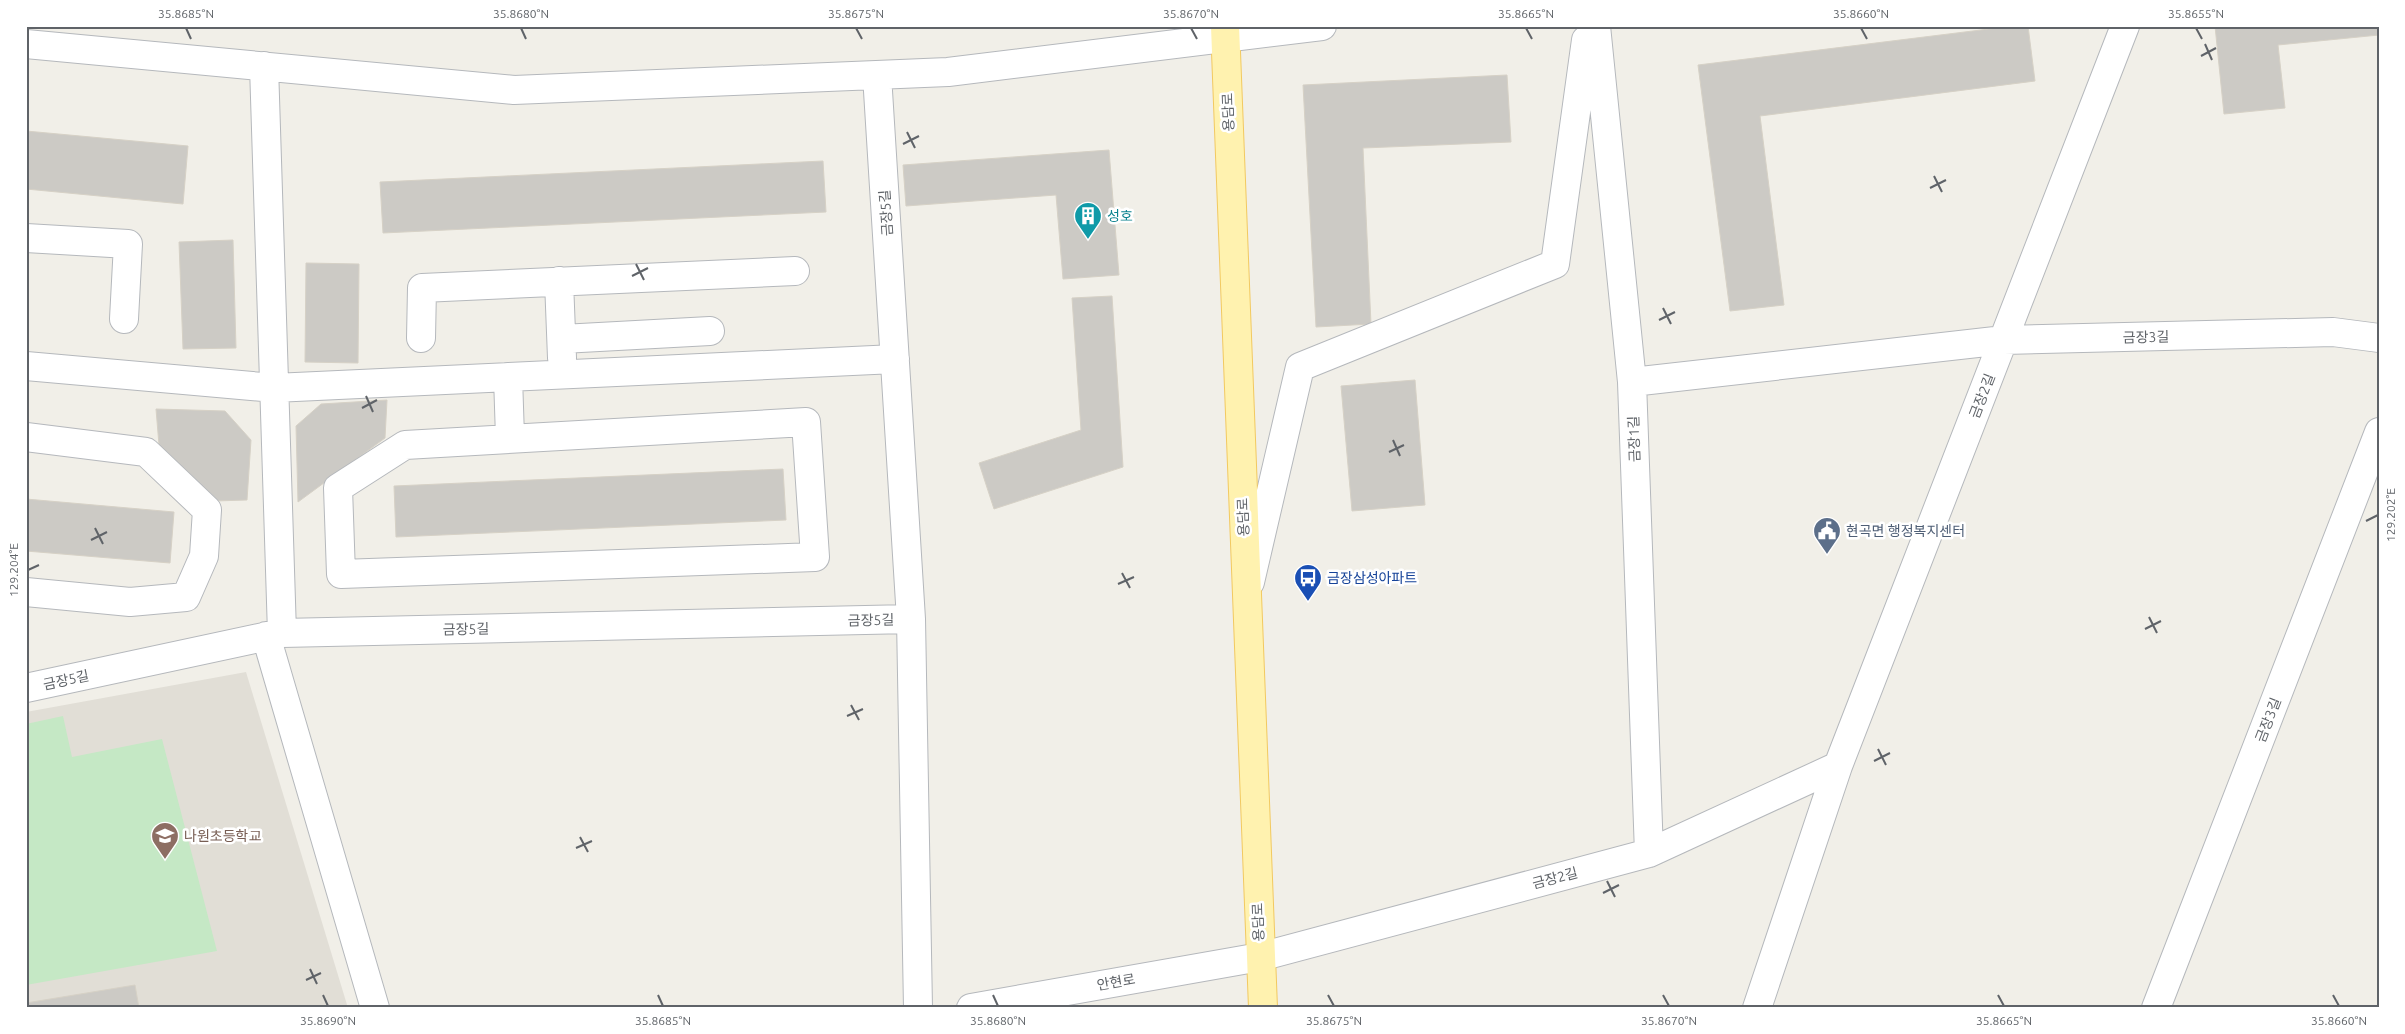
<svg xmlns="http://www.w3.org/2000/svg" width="2405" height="1034" viewBox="0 0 2405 1034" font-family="Ubuntu,'Noto Sans KR',sans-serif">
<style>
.education{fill:#e1ded6}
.green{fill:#c5e8c5}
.building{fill:#cccac5;stroke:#d6d1c6}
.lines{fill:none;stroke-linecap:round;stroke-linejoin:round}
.minor-casing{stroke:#b5b8bc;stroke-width:30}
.major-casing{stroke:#f2c960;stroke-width:30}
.minor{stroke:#fff;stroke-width:28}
.major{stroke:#fff2af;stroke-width:28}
.ticks{fill:none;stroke:#5f6368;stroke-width:2}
.labels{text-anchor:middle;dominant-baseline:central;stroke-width:5;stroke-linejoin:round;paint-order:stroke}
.street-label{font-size:14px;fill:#5f6368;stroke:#fff}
.culture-label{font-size:14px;fill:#0d838f;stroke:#fff;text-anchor:start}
.service-label{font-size:14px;fill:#4e5e75;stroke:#fff;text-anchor:start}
.transit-label{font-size:14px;fill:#164399;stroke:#fff;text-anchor:start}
.education-label{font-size:14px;fill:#785e54;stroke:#fff;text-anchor:start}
.neatline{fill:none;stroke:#5f6368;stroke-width:2}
.ticks-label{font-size:12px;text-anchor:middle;fill:#5f6368}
</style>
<rect width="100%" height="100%" fill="#f1efe8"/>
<path class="education" d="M 246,672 L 348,1008 L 26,1008 L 26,712 Z"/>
<path class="green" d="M 63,716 L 72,757 L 162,739 L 217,951 L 26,985 L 26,724 Z"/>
<path class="building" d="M 2013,26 L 2028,26 L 2035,81 L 1760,116 L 1784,305 L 1730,311 L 1698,65 Z
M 2215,26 L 2379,26 L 2379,35 L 2278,45 L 2285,108 L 2224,114 Z
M 1507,75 L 1511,142 L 1363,148 L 1371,324 L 1316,327 L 1303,85 Z
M 26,131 L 188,146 L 183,204 L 26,189 Z
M 1109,150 L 1119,275 L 1063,279 L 1056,195 L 906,206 L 903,165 Z
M 823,161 L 826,212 L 383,233 L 380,182 Z
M 233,240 L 236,348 L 183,349 L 179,242 Z
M 306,263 L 359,264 L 358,363 L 305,362 Z
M 1112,296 L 1123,467 L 994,509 L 979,463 L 1081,430 L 1072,298 Z
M 1415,380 L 1425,505 L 1352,511 L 1341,386 Z
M 387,400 L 385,438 L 298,502 L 296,426 L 321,404 Z
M 156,409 L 225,411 L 251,440 L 247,500 L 214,501 L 159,445 Z
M 783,469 L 786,520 L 396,537 L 394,486 Z
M 26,499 L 174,512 L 170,563 L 26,551 Z
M 135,985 L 139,1008 L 26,1008 L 26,1003 Z"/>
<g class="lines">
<defs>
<path id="minor" d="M 1596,26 L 1632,382 L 1649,853
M 26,44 L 514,90 L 948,72 L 1322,26
M 264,66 L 282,633
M 877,75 L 911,619 L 918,1008
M 26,238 L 128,244 L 124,319
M 559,281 L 562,358
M 421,338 L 422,288 L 795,271
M 562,339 L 710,331
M 26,366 L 274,388 L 895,359
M 508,377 L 510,437
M 1632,382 L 2004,340 L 2333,332 L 2379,338
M 806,422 L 815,557 L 341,574 L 338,488 L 405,445 Z
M 26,437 L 146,452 L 207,510 L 204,556 L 186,597 L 130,602 L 26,592
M 1250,582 L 1300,367 L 1555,264 L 1586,40
M 266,636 L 375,1008
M 26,688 L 282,633 L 911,619
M 971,1008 L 1260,957 L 1649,853 L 1838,766
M 1757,1008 L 1838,766 L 2125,26
M 2156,1008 L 2379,432"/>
<path id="major" d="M 1225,26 L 1263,1008"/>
</defs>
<use href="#minor" class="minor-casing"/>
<use href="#major" class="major-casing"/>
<use href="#minor" class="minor"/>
<use href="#major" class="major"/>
</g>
<path class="ticks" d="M 186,28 L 191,39M 521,28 L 526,39M 856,28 L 862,39M 1191,28 L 1197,39M 1526,28 L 1532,39M 1861,28 L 1867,39M 2196,28 L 2202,39M 2205,44 L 2212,60M 2201,56 L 2216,48M 907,132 L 915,148M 903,144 L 919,136M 1934,176 L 1942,192M 1930,188 L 1946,180M 636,264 L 644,280M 632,276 L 648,268M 1663,308 L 1671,324M 1659,320 L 1675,312M 366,396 L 373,412M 362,408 L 377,400M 1393,440 L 1400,456M 1389,452 L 1404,445M 2366,521 L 2378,515M 95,528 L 103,544M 91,540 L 107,532M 28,570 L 39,565M 1122,573 L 1130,588M 1118,584 L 1134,577M 2149,617 L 2157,633M 2145,629 L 2161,621M 851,705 L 859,720M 847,716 L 863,709M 1878,749 L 1886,765M 1874,761 L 1890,753M 580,837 L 588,852M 576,848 L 592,841M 1607,881 L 1615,897M 1603,893 L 1619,885M 310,969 L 317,984M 306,980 L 321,973M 323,995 L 328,1006M 658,995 L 663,1006M 993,995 L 998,1006M 1328,995 L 1334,1006M 1663,995 L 1669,1006M 1998,995 L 2004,1006M 2333,995 L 2339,1006"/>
<defs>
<symbol id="building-pin" viewBox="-11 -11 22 30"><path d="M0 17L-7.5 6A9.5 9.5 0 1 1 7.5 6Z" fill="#0f9aa8" stroke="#fff"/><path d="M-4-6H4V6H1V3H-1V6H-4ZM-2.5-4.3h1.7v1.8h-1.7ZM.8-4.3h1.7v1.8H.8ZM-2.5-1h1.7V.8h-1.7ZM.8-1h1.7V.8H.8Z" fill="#fff"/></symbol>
<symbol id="civic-pin" viewBox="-11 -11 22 30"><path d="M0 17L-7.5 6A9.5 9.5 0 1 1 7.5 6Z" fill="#5c6f8a" stroke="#fff"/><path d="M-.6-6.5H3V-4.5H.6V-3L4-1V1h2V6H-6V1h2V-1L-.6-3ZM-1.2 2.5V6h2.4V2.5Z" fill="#fff"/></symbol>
<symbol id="bus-pin" viewBox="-11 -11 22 30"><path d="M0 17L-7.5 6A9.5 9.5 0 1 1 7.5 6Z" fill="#1a4fb4" stroke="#fff"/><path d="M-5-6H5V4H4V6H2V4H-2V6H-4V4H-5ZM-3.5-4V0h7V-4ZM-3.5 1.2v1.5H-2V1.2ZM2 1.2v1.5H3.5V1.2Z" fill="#fff"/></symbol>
<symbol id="school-pin" viewBox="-11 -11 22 30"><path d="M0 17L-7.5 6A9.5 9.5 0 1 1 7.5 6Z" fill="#8d6e63" stroke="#fff"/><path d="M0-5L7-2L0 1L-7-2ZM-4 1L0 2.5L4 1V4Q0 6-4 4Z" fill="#fff"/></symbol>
</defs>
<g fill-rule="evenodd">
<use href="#building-pin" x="1072" y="200" width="32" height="43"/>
<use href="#civic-pin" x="1811" y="515" width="32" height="43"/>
<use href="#bus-pin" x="1292" y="562" width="32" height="43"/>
<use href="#school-pin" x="149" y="820" width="32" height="43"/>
</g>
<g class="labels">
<g class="street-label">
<text transform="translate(1228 112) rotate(-92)">용담로</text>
<text transform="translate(886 213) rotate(-94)">금장5길</text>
<text transform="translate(2146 337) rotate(-1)">금장3길</text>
<text transform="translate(1982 396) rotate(-69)">금장2길</text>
<text transform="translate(1634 439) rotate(-92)">금장1길</text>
<text transform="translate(1243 517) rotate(-92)">용담로</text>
<text transform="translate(871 620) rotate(-1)">금장5길</text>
<text transform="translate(466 629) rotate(-1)">금장5길</text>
<text transform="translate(66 680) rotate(-12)">금장5길</text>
<text transform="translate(2268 720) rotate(-69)">금장3길</text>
<text transform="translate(1555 878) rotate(-15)">금장2길</text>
<text transform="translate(1258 922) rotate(-92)">용담로</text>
<text transform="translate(1116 982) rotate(-10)">안현로</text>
</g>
<g class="culture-label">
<text x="1107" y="216">성호</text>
</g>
<g class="service-label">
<text x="1846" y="531">현곡면 행정복지센터</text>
</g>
<g class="transit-label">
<text x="1327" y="578">금장삼성아파트</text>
</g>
<g class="education-label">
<text x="184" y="836">나원초등학교</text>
</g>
</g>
<rect width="2405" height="1034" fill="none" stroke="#ffffff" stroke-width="55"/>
<rect x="28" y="28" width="2350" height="978" class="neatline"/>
<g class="ticks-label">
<text x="186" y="18">35.8685°N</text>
<text x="521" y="18">35.8680°N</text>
<text x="856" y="18">35.8675°N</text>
<text x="1191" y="18">35.8670°N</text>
<text x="1526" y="18">35.8665°N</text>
<text x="1861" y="18">35.8660°N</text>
<text x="2196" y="18">35.8655°N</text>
<text transform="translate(2391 515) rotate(-90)" y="4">129.202°E</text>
<text transform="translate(14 570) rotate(-90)" y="4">129.204°E</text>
<text x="328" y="1025">35.8690°N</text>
<text x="663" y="1025">35.8685°N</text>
<text x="998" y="1025">35.8680°N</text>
<text x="1334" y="1025">35.8675°N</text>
<text x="1669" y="1025">35.8670°N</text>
<text x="2004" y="1025">35.8665°N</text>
<text x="2339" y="1025">35.8660°N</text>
</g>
</svg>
